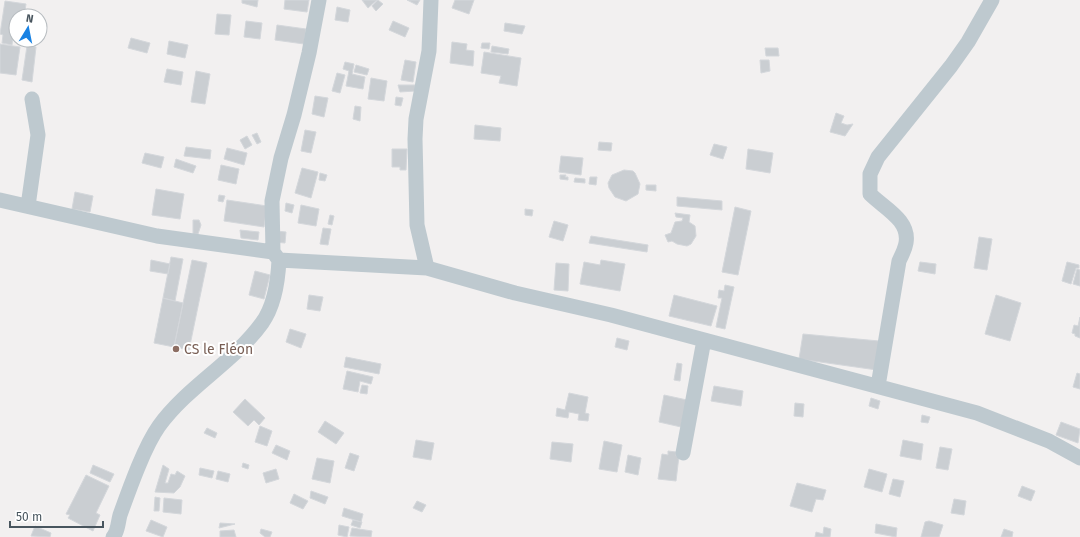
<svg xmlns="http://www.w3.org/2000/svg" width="1080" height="537" viewBox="0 0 1080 537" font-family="'Fira Sans',sans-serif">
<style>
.building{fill:#caced2;stroke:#d4d7db}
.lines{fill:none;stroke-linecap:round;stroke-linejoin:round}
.minor{stroke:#bec9cf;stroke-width:15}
.education-dot{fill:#8d6e63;stroke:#fff;stroke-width:1.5}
.labels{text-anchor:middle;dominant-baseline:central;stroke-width:4;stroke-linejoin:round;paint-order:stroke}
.education-label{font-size:14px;fill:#785e54;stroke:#fff;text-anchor:start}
</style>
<rect width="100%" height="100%" fill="#f2f0f0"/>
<path class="building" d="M 242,0 L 258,0 L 257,7 L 242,3 Z
M 285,0 L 309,0 L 307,12 L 284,9 Z
M 362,0 L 377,0 L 368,8 Z
M 378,0 L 383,4 L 376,11 L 372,6 Z
M 407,0 L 420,0 L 417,5 Z
M 455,0 L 474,0 L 469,14 L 452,8 Z
M 5,1 L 26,4 L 24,16 L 16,16 L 16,37 L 13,36 L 12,45 L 2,43 L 3,35 L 0,34 Z
M 337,7 L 350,10 L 348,22 L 335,20 Z
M 217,14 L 231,15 L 229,35 L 215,34 Z
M 246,21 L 262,23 L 260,39 L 244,37 Z
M 393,21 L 409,28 L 405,37 L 389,30 Z
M 505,23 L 525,26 L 522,34 L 504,31 Z
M 277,25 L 306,29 L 304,44 L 275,40 Z
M 131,38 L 150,43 L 147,53 L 128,48 Z
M 169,41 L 188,45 L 185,58 L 167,54 Z
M 452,42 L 467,44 L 466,50 L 474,51 L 473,66 L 450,63 Z
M 482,43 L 490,43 L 489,49 L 481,48 Z
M 0,44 L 20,47 L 16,75 L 0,73 Z
M 27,46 L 36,47 L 32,82 L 22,80 Z
M 492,46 L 509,49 L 508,54 L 491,52 Z
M 765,48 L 778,48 L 779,56 L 766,56 Z
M 484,52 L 521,58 L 517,86 L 499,83 L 501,76 L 481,73 Z
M 405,60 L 416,62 L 413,82 L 401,80 Z
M 760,60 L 769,60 L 770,71 L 761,73 Z
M 345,62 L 354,64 L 352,74 L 365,77 L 363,89 L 346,86 L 349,71 L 343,69 Z
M 356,65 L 369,69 L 367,75 L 354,72 Z
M 167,69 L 183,72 L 181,85 L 164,82 Z
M 196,71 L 210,74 L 205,104 L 191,102 Z
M 337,73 L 345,75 L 340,93 L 332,91 Z
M 371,78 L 387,81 L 384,101 L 368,99 Z
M 398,85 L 415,85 L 415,91 L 400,92 Z
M 315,96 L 328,98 L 324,117 L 312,114 Z
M 396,97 L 403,98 L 401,106 L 395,105 Z
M 355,106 L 361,107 L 360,121 L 353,119 Z
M 836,113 L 844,116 L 841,123 L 847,125 L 853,124 L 845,136 L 830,132 Z
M 475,125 L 501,128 L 500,141 L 474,139 Z
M 305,130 L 316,132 L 311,153 L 301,151 Z
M 257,133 L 261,142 L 257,144 L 252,135 Z
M 247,136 L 252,145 L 245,149 L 240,140 Z
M 599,142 L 612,143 L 611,151 L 598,150 Z
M 714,144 L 727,147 L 723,159 L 710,155 Z
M 186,147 L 211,150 L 210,159 L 184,156 Z
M 227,148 L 247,153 L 244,165 L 224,159 Z
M 392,149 L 407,149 L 406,170 L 400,170 L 400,167 L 392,167 Z
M 748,149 L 773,153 L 770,173 L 746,169 Z
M 145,153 L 164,157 L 161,168 L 142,163 Z
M 561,156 L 583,158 L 581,175 L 559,172 Z
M 176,159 L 196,166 L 193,173 L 174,167 Z
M 221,165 L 239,169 L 236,184 L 218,180 Z
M 302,168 L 318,172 L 311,198 L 295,193 Z
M 624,170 L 633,171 L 635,173 L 640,184 L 638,194 L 626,201 L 615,197 L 609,188 L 608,183 L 612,175 Z
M 320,173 L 327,175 L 325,181 L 319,180 Z
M 560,175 L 566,175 L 565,177 L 568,177 L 568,180 L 560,179 Z
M 590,177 L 597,177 L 596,185 L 589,184 Z
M 575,178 L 585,179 L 585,183 L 574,182 Z
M 646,185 L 656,185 L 656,191 L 646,190 Z
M 156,189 L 184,194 L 180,219 L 152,215 Z
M 75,192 L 93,196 L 90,212 L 72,209 Z
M 219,195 L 225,196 L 223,202 L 218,201 Z
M 677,197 L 722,201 L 722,210 L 677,206 Z
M 227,200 L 267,206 L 264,227 L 224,221 Z
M 286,203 L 294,205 L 292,213 L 285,211 Z
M 301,205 L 319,209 L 316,226 L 298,223 Z
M 735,207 L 751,211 L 738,275 L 722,272 Z
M 525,209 L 533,210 L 532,216 L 525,215 Z
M 675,213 L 690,215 L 689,222 L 695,226 L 696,236 L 691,244 L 687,246 L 677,244 L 672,241 L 668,242 L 665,235 L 671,233 L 675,222 L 682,221 L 683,218 L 676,217 Z
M 330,215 L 334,216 L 332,225 L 328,224 Z
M 193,220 L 199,220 L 201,225 L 198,234 L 193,234 Z
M 554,221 L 568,225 L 563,241 L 549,237 Z
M 323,228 L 331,229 L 328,245 L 320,244 Z
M 240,230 L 259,232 L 258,240 L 241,238 Z
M 276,231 L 286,232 L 285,243 L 274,242 Z
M 591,236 L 648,245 L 647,252 L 589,243 Z
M 979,237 L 992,239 L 987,270 L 974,268 Z
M 171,257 L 183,259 L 175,301 L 163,298 Z
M 151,260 L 170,264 L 168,274 L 150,271 Z
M 192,260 L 207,263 L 189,350 L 174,347 Z
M 601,260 L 625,264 L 620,291 L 580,284 L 584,262 L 600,265 Z
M 920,262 L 936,264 L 935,274 L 918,271 Z
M 1067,262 L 1079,265 L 1079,268 L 1076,268 L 1071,284 L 1062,281 Z
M 556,263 L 569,264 L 568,291 L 554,290 Z
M 1077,269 L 1080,270 L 1080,286 L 1073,284 Z
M 255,271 L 270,275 L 264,299 L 249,295 Z
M 725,285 L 734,287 L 725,329 L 716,327 L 722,298 L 718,298 L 719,290 L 724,291 Z
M 309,295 L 323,297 L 320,311 L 307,309 Z
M 674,295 L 717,306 L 711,326 L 669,316 Z
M 996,295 L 1021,303 L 1010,341 L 985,334 Z
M 163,298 L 183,303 L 174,347 L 154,343 Z
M 1080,317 L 1080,338 L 1075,336 L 1075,334 L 1072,333 L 1074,325 L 1078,326 Z
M 290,329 L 306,334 L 301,348 L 286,342 Z
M 803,334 L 879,341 L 877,370 L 799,359 Z
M 617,338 L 629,341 L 627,350 L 615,347 Z
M 346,357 L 381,364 L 379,374 L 344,367 Z
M 677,363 L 682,364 L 680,381 L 674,380 Z
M 347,371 L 373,377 L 371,384 L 360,381 L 358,392 L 343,389 Z
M 1077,373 L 1080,374 L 1080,389 L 1073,387 Z
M 362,385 L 368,386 L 367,394 L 360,393 Z
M 714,386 L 743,391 L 741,406 L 711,401 Z
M 569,393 L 588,397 L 585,413 L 589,414 L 588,421 L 578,420 L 579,414 L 569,412 L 568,418 L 556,416 L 557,408 L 565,410 Z
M 664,395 L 687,400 L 681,427 L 659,422 Z
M 871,398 L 880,401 L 878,409 L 869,406 Z
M 245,399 L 265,418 L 259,425 L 254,420 L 248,426 L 233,412 Z
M 795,403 L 804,404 L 803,417 L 794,416 Z
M 922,415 L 930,417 L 928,423 L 921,422 Z
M 325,421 L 344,433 L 336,444 L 318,432 Z
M 1061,422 L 1080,429 L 1078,443 L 1056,435 Z
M 260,426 L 272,431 L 267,446 L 255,442 Z
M 207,428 L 217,433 L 215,438 L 204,433 Z
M 416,440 L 434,443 L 431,460 L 413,457 Z
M 903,440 L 923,444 L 921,460 L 900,456 Z
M 604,441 L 622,445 L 617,472 L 599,469 Z
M 552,442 L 573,444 L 571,462 L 550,459 Z
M 276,445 L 290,451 L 287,460 L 272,453 Z
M 940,447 L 952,449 L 948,470 L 936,468 Z
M 668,451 L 676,452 L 676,456 L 679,456 L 676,481 L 658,479 L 662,454 L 668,455 Z
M 350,453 L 359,456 L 354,471 L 345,468 Z
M 628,455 L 641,458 L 638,475 L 625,472 Z
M 317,458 L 334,461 L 330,483 L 312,479 Z
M 243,463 L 249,465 L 248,469 L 242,467 Z
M 93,465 L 114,474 L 110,482 L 90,473 Z
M 163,465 L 169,469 L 165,483 L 168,483 L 171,474 L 175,475 L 177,471 L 185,476 L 180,487 L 174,493 L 155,492 Z
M 200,468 L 214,471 L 212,478 L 199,475 Z
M 276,469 L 279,479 L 266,483 L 263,473 Z
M 869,469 L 887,474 L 882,492 L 864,487 Z
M 218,471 L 230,474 L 228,482 L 216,479 Z
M 86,475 L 109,486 L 96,513 L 100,515 L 93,531 L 68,518 L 70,515 L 66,514 Z
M 893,479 L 904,481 L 900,497 L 889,494 Z
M 797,483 L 826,490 L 823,500 L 816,499 L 812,512 L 790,506 Z
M 1022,486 L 1035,491 L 1031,501 L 1018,496 Z
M 311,491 L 328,497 L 325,504 L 310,498 Z
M 294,494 L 308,501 L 303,509 L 290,503 Z
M 155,497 L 160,498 L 159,511 L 154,511 Z
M 164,498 L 182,500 L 181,514 L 163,512 Z
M 954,499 L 966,501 L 964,515 L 951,513 Z
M 417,501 L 426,505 L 422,512 L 413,508 Z
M 344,508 L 363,514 L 361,522 L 342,516 Z
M 151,520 L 167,527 L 163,537 L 146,531 Z
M 353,520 L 362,522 L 360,528 L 351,525 Z
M 929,521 L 943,525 L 939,537 L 921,537 L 925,522 Z
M 220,523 L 235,524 L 219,528 Z
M 876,524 L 897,528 L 896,537 L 875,533 Z
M 339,525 L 349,527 L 347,537 L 338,535 Z
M 35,526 L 51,533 L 50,537 L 31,536 Z
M 824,527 L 831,529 L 830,537 L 815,537 L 816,532 L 823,534 Z
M 352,528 L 372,531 L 371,537 L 350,536 Z
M 261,529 L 272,532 L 270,537 L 265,537 L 260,533 Z
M 1004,529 L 1013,532 L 1012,537 L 1001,537 Z
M 234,530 L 236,537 L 220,537 L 220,531 Z"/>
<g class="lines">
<path class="minor" d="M 0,200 L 157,236 L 273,252 L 279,260 L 427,268 L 515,293 L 611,315 L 977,413 L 1049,441 L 1080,458
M 28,206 L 38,135 L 32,99
M 273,252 L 272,201 L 281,158 L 294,115 L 309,53 L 319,0
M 427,268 L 417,225 L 415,139 L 416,119 L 429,51 L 431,0
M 878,386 L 899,261 C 902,255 905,249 906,243 C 910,220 884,208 870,194 L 870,174 L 878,157 L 951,66 L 968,42 L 992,0
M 683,453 L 704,340
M 113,537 C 118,532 118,522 120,515 C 129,490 144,447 159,426 C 188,386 233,363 262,323 C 275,305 278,281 279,260"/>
</g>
<circle class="education-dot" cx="176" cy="349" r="4"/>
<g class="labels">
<g class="education-label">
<text x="184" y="349">CS le Fléon</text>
</g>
</g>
<g transform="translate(28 28) rotate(10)"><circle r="19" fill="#ffffff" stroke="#b6bbbf"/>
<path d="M0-3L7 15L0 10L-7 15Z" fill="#1982e3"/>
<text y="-6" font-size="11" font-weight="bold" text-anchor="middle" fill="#48555e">N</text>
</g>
<path d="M10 521v6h93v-6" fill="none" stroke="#48555e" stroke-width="2"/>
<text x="16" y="521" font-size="12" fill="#48555e" stroke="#ffffff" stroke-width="3" paint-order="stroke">50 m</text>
</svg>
